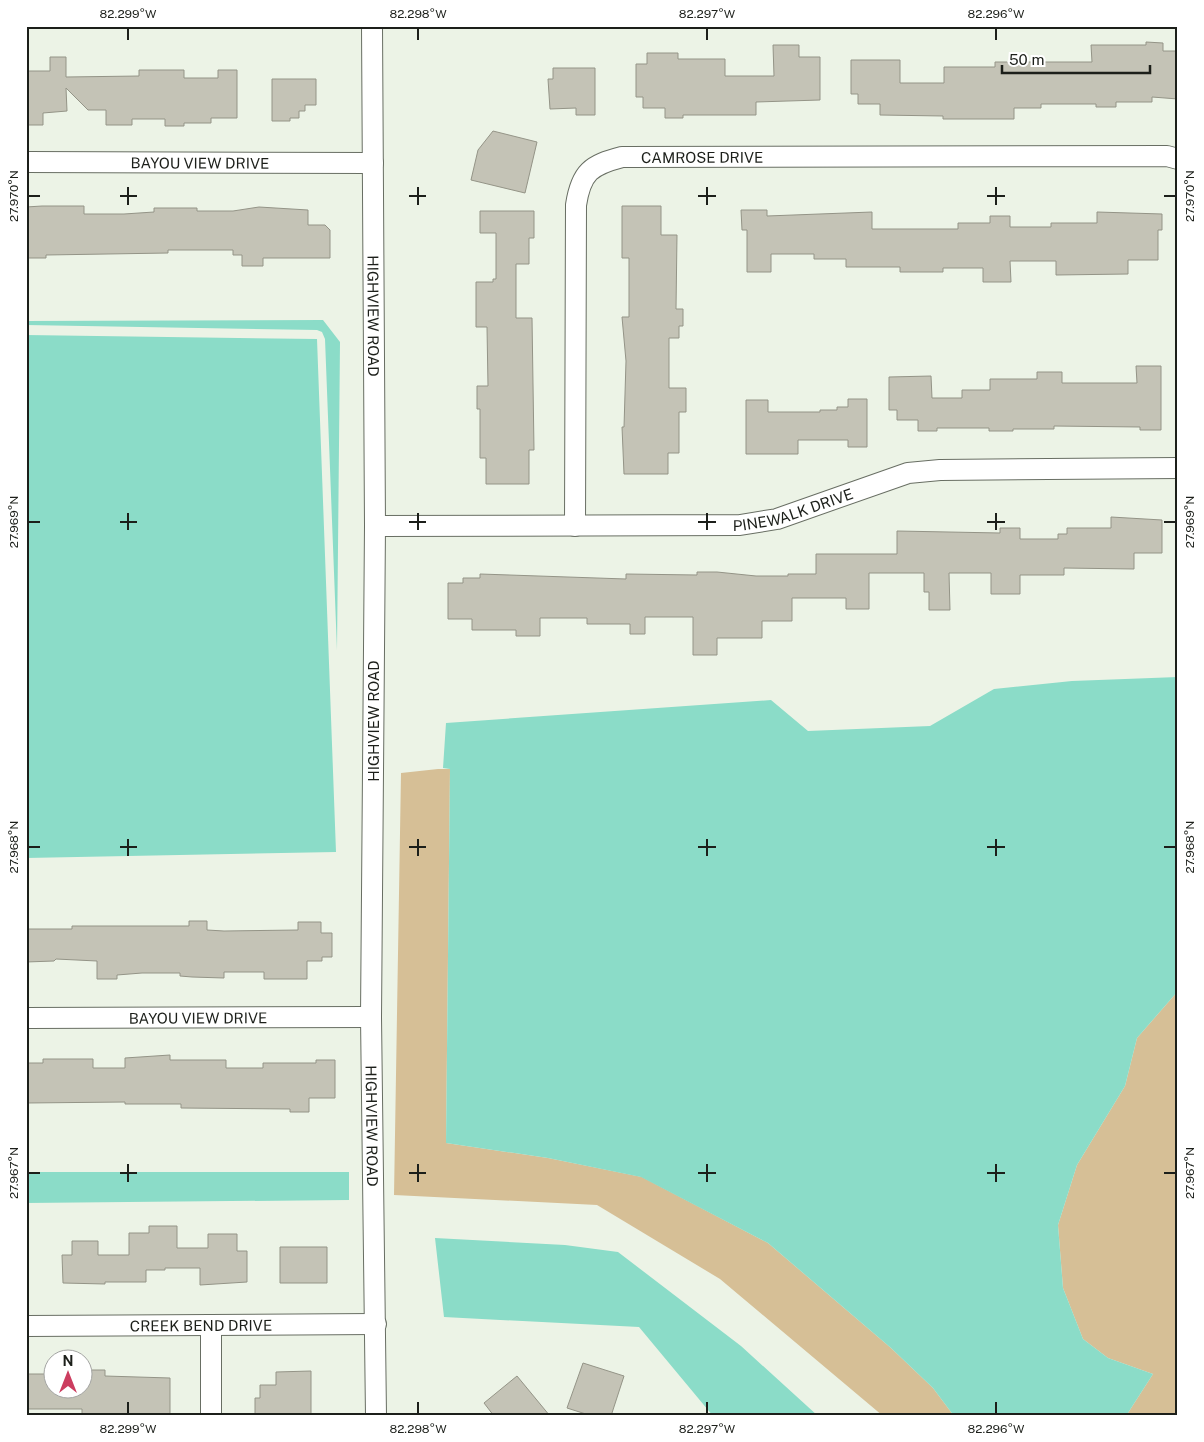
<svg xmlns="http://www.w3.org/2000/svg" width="1204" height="1442" viewBox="0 0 1204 1442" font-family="'Public Sans',sans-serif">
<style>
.green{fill:#d6bf96}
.water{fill:#8bdcc8}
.building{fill:#c4c3b6;stroke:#949487}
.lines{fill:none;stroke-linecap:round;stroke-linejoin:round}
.minor-casing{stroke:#686e63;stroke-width:22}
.minor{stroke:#fff;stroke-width:20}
.ticks{fill:none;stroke:#1c1f1a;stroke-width:2}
.labels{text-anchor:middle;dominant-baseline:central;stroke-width:4;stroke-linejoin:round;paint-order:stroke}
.street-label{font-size:15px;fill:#1c1f1a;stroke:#fff}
.neatline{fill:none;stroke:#1c1f1a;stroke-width:2}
.ticks-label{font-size:12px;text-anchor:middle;fill:#1c1f1a}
</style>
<rect width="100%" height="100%" fill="#ecf3e6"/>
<path class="green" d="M 438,769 L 450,769 L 446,1143 L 548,1158 L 642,1177 L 768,1243 L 891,1348 L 933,1388 L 954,1416 L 883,1416 L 720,1279 L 597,1205 L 394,1195 L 401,773 Z
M 1178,991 L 1178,1416 L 1126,1416 L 1153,1374 L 1108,1358 L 1083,1339 L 1063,1288 L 1058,1225 L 1077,1165 L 1125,1086 L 1137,1038 Z"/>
<path class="water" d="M 323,320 L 340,342 L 337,650 L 325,339 L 322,332 L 317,330 L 26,325 L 26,321 Z
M 26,335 L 317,339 L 336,852 L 26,858 Z
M 1178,677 L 1178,991 L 1137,1038 L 1125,1086 L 1077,1165 L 1058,1225 L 1063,1288 L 1083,1339 L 1108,1358 L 1153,1374 L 1126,1416 L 954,1416 L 933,1388 L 891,1348 L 768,1243 L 641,1177 L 548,1158 L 446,1143 L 450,769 L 443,768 L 446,723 L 771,700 L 808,731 L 930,726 L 994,689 L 1072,681 Z
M 26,1172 L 349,1172 L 349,1200 L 26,1203 Z
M 435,1238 L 565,1245 L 618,1252 L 741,1346 L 818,1416 L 713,1416 L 639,1327 L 444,1317 Z"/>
<path class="building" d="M 1146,42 L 1163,43 L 1163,51 L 1178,51 L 1178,99 L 1152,97 L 1152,102 L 1116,102 L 1116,107 L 1096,107 L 1096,104 L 1041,104 L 1041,108 L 1014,108 L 1014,119 L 943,119 L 943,116 L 880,115 L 880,104 L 858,104 L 858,94 L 851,94 L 851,60 L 900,60 L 900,83 L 944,83 L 944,67 L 995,67 L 995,62 L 1092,62 L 1091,45 L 1146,45 Z
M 773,45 L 799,45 L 799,57 L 820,57 L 820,100 L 756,102 L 756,115 L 683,115 L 683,118 L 665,118 L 665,108 L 643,108 L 643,97 L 636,97 L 636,64 L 647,64 L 647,53 L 678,53 L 678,59 L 725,59 L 725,76 L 774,76 Z
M 50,57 L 66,57 L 66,77 L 139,76 L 139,70 L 184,70 L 184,78 L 218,78 L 218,70 L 237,70 L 237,118 L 211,118 L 211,123 L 184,123 L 184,126 L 165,126 L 165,119 L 132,119 L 132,125 L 106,125 L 106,110 L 88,110 L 66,88 L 67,111 L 43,113 L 43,125 L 26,125 L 26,71 L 50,71 Z
M 553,68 L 595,68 L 595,115 L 576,115 L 576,108 L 550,109 L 548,79 L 553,79 Z
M 272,79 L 316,79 L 316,105 L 305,105 L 305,111 L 299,111 L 299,118 L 290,118 L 290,121 L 272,121 Z
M 493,131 L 537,142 L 525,193 L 471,180 L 478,150 Z
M 42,206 L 84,206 L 84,214 L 124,214 L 154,212 L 154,208 L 197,208 L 197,211 L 233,211 L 259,207 L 308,210 L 308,225 L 325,225 L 330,230 L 330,258 L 263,258 L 263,266 L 242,266 L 242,255 L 233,255 L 233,250 L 168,250 L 168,253 L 46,255 L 46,258 L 26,258 L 26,207 Z
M 622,206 L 661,206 L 661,235 L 677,235 L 676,309 L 683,309 L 683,326 L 679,326 L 679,338 L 669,338 L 669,388 L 686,388 L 686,412 L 679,412 L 679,453 L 668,453 L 668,474 L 624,474 L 622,427 L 624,427 L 626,361 L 622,317 L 629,317 L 629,258 L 622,258 Z
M 741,210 L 767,210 L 767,216 L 872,212 L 872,229 L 958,229 L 958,223 L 990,223 L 990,216 L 1010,216 L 1010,227 L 1051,227 L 1051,223 L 1097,223 L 1097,212 L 1162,214 L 1162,230 L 1158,230 L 1158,260 L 1128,260 L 1128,274 L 1056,275 L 1056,261 L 1010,261 L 1011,282 L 983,282 L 983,268 L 943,268 L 943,272 L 900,272 L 900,267 L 846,267 L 846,259 L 814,259 L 814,254 L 771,254 L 771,272 L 747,272 L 747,230 L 742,230 Z
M 480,211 L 534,211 L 534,238 L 529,238 L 529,264 L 516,264 L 516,318 L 532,318 L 534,450 L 529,450 L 529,484 L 486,484 L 486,458 L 480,458 L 480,409 L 477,409 L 477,386 L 488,386 L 487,327 L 476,327 L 476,282 L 493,282 L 493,279 L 496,279 L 496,233 L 480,233 Z
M 1136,366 L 1161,366 L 1161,430 L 1140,430 L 1140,427 L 1054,426 L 1054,429 L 1013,429 L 1013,431 L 989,431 L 989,428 L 937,428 L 937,431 L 918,431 L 918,420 L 897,420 L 897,410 L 889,410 L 889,377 L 931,376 L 932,398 L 962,398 L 962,390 L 990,390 L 990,379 L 1037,379 L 1037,372 L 1062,372 L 1062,383 L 1137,383 Z
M 848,399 L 867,399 L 867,447 L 848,447 L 848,440 L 798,440 L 798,454 L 746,454 L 746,400 L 768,400 L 768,412 L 820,412 L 820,410 L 837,410 L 837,407 L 848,407 Z
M 1111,517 L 1162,520 L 1162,553 L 1134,553 L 1134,569 L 1064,568 L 1064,575 L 1020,575 L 1020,594 L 991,594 L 991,573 L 949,573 L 950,610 L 929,610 L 929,592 L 924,592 L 924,573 L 869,573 L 869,609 L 846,609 L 846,598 L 792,598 L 792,621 L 762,621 L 762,638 L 717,638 L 717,655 L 693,655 L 693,617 L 645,617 L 645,634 L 630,634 L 630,624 L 587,624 L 587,618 L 540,618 L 540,636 L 516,636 L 516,630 L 472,630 L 472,619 L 448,619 L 448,583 L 463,583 L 463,578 L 480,578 L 480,574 L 626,579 L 626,574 L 697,575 L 697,572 L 717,572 L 756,576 L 788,576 L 788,574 L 816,574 L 816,554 L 897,554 L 897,531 L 1000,533 L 1000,528 L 1020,528 L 1020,539 L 1058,539 L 1058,534 L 1067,534 L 1067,528 L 1111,528 Z
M 189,921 L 207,921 L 207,930 L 224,931 L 298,930 L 298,922 L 321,922 L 321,933 L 332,933 L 332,957 L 322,957 L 322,961 L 307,961 L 307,979 L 264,979 L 264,972 L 224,972 L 224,978 L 192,977 L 180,976 L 180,973 L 142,973 L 117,975 L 117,979 L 97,979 L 97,961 L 56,959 L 54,961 L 26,962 L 26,929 L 72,929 L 72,926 L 189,926 Z
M 170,1055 L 170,1060 L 226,1060 L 226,1068 L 263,1068 L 263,1063 L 316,1063 L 316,1060 L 335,1060 L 335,1098 L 309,1098 L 309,1112 L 290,1112 L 290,1109 L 181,1108 L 181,1104 L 125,1104 L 125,1102 L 26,1103 L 26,1063 L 43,1063 L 43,1059 L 93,1059 L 93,1068 L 125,1068 L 125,1058 Z
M 149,1226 L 177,1226 L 177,1248 L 208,1248 L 208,1234 L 237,1234 L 237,1251 L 247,1251 L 247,1282 L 200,1285 L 200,1268 L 165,1268 L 165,1270 L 146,1270 L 146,1282 L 105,1282 L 105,1284 L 63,1283 L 62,1255 L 72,1255 L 72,1241 L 98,1241 L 98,1255 L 129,1255 L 129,1233 L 149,1233 Z
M 280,1247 L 327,1247 L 327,1283 L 280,1283 Z
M 583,1363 L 624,1376 L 611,1416 L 592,1416 L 567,1408 Z
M 87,1370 L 105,1370 L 105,1376 L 170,1378 L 170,1416 L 82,1416 L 82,1409 L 26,1409 L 26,1374 L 52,1374 L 52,1390 L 82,1390 L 82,1376 L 87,1376 Z
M 311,1371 L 311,1416 L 255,1416 L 255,1398 L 260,1398 L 260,1385 L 276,1385 L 276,1372 Z
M 517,1376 L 550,1416 L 494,1416 L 484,1403 Z"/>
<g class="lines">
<defs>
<g id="minor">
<path id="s1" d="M 372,26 L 375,526 L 371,1017 L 376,1416"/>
<path id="s2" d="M 26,162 L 373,163"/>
<path id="s3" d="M 375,526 L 740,525 L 777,519 L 908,473 L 940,470 L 1178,468"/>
<path id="s4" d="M 575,526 L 576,205 C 581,172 591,165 622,157 L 1167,156 L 1178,159"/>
<path id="s5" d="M 26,1018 L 371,1017"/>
<path d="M 211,1325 L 211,1416"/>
<path id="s6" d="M 26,1326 L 376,1324"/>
</g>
</defs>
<use href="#minor" class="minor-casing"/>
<use href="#minor" class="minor"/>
</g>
<path class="ticks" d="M 128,28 L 128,40M 418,28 L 418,40M 707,28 L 707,40M 996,28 L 996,40M 128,187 L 128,205M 418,187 L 418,205M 707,187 L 707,205M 996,187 L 996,205M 28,196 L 40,196M 120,196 L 137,196M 409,196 L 426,196M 698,196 L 716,196M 987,196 L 1005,196M 1164,196 L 1176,196M 128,513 L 128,530M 418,513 L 418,530M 707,513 L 707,530M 996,513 L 996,530M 28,522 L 40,522M 120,522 L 137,522M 409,522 L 426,522M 698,522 L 716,522M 987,522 L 1005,522M 1164,522 L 1176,522M 128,839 L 128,856M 418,839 L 418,856M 707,839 L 707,856M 996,839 L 996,856M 28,847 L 40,847M 120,847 L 137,847M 409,847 L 426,847M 698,847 L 716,847M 987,847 L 1005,847M 1164,847 L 1176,847M 128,1164 L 128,1182M 418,1164 L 418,1182M 707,1164 L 707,1182M 996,1164 L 996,1182M 28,1173 L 40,1173M 120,1173 L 137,1173M 409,1173 L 426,1173M 698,1173 L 716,1173M 987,1173 L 1005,1173M 1164,1173 L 1176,1173M 128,1402 L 128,1414M 418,1402 L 418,1414M 707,1402 L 707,1414M 996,1402 L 996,1414"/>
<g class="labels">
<g class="street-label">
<text stroke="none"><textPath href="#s4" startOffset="474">CAMROSE DRIVE</textPath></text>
<text stroke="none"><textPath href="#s2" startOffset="174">BAYOU VIEW DRIVE</textPath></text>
<text stroke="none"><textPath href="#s1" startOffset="290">HIGHVIEW ROAD</textPath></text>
<text stroke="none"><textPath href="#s3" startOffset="420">PINEWALK DRIVE</textPath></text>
<text transform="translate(373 721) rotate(-90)">HIGHVIEW ROAD</text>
<text stroke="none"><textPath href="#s5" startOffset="172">BAYOU VIEW DRIVE</textPath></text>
<text stroke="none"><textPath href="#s1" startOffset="1100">HIGHVIEW ROAD</textPath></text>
<text stroke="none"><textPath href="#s6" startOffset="175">CREEK BEND DRIVE</textPath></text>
</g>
</g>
<rect width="1204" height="1442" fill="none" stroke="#ffffff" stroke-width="55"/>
<g transform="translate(68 1374)"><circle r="24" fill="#ffffff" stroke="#a4a5a3"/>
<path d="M0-4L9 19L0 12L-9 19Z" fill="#cc3d5f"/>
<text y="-8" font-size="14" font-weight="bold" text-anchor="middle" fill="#1c1f1a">N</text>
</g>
<path d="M1002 65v8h148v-8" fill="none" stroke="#1c1f1a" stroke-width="2.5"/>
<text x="1009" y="65" font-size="15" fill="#1c1f1a" stroke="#ffffff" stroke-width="4" paint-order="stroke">50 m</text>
<rect x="28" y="28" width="1148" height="1386" class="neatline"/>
<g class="ticks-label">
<text x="128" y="18">82.299°W</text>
<text x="418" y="18">82.298°W</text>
<text x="707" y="18">82.297°W</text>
<text x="996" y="18">82.296°W</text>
<text transform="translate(14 196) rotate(-90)" y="4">27.970°N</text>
<text transform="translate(1190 196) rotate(-90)" y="4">27.970°N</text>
<text transform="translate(14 522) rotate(-90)" y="4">27.969°N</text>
<text transform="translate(1190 522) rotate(-90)" y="4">27.969°N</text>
<text transform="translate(14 847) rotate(-90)" y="4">27.968°N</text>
<text transform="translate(1190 847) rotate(-90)" y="4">27.968°N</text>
<text transform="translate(14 1173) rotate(-90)" y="4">27.967°N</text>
<text transform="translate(1190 1173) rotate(-90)" y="4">27.967°N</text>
<text x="128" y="1433">82.299°W</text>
<text x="418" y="1433">82.298°W</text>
<text x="707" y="1433">82.297°W</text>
<text x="996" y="1433">82.296°W</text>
</g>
</svg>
